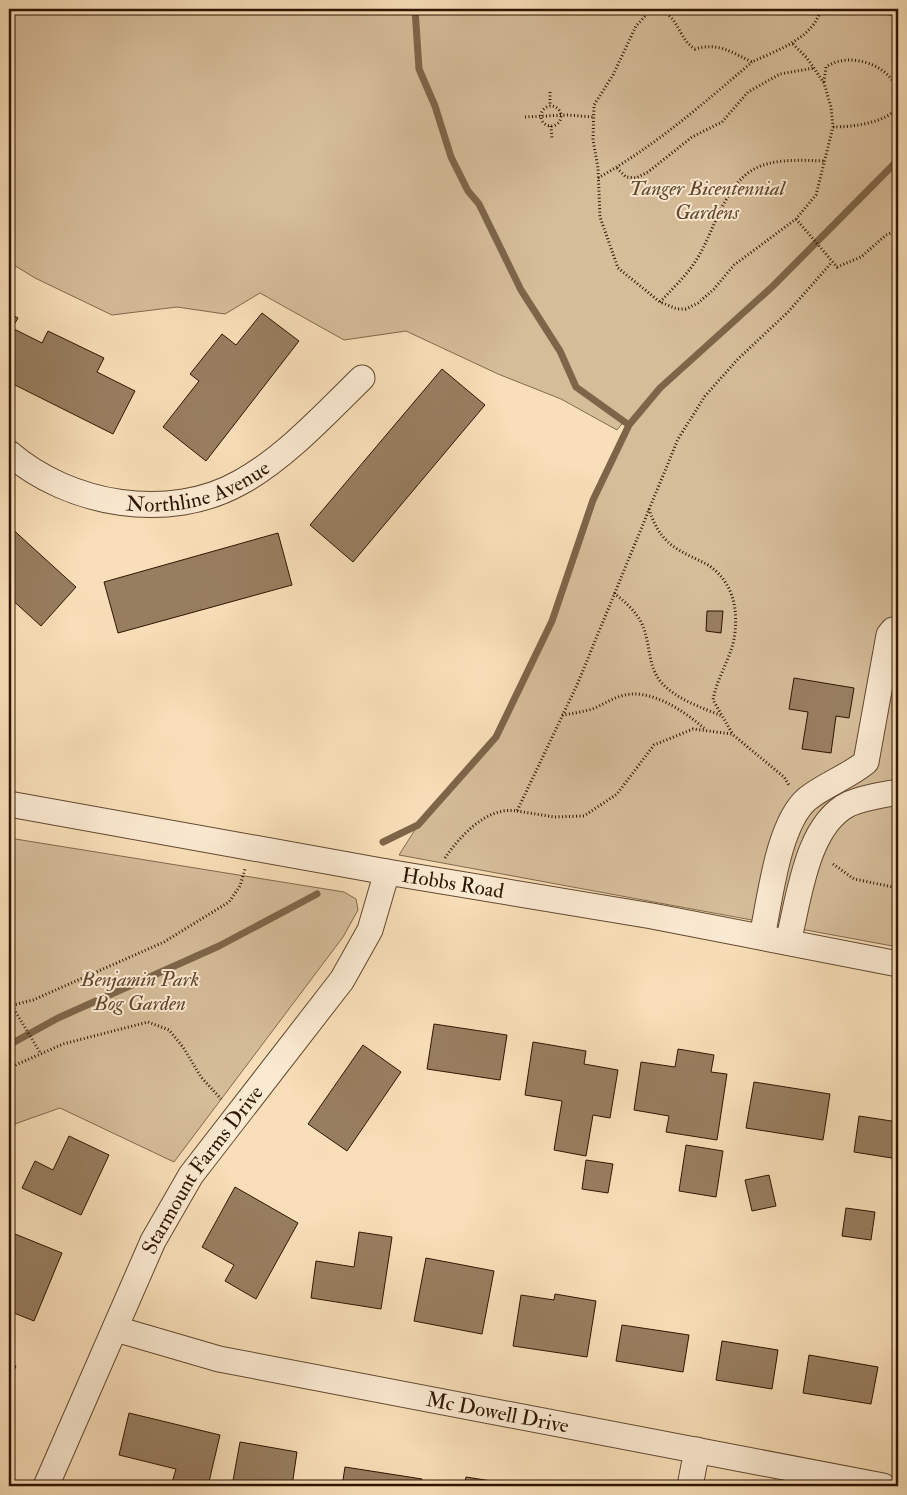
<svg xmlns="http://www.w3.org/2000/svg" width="907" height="1495" viewBox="0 0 907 1495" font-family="'IM FELL Double Pica',serif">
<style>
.green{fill:#d6bd9a;stroke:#82694d}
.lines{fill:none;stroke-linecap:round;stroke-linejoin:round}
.stream{stroke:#7e6549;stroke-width:7}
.building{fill:#987e60;stroke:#2e1500}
.minor-casing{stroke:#61482e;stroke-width:27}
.path{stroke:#2e1500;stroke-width:3;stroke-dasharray:1 2.5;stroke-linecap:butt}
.minor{stroke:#fbead2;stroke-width:25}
.labels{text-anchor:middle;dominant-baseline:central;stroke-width:4;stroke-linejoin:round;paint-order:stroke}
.park-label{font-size:21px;font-style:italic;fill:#60472e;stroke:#fbead2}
.street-label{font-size:21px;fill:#2e1500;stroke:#fbead2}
</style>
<rect width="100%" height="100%" fill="#f9dfb9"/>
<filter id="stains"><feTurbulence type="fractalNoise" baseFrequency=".004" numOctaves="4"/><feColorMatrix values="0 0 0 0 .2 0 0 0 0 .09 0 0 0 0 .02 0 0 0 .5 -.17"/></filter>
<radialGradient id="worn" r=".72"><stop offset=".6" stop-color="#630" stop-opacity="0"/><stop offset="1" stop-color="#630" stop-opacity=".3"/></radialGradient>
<path class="green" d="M 9,9 L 863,9 L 898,17 L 898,947 L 399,855 L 418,825 L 496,737 L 552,621 L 593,500 L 629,425 L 625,420 L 617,430 L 561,399 L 498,374 L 406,331 L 344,340 L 260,293 L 225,314 L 177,307 L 112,315 L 35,278 L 9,262 Z
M 9,838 L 344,892 L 356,899 L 358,910 L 343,937 L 174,1162 L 60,1108 L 9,1126 Z"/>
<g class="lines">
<path class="stream" d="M 415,9 L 419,69 L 435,106 L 451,157 L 468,191 L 479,204 L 521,290 L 560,351 L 576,387 L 629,425
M 383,842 L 418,825 L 496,737 L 552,621 L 593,500 L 629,425 L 660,388 L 773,286 L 898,160
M 9,1045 L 58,1018 L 219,946 L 317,894"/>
</g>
<path class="building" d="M 9,313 L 18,318 L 12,328 L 42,343 L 48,331 L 104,358 L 97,372 L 135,391 L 113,434 L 9,382 Z
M 262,313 L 299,341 L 206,461 L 163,427 L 199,381 L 190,374 L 222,334 L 236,345 Z
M 442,369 L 485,405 L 353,562 L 310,525 Z
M 9,526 L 76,587 L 41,626 L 9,597 Z
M 278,533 L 292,585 L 118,633 L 104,582 Z
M 707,611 L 723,611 L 721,633 L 706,631 Z
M 794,678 L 854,688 L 849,718 L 836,716 L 831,753 L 802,749 L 808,712 L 789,709 Z
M 434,1024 L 507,1035 L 500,1080 L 427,1069 Z
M 533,1042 L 586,1051 L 584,1064 L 618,1070 L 610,1118 L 593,1115 L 586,1156 L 554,1150 L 562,1101 L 525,1095 Z
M 363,1045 L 401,1072 L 347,1151 L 308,1124 Z
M 678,1049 L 714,1055 L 711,1072 L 727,1074 L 717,1140 L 666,1132 L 669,1116 L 634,1110 L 641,1062 L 675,1067 Z
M 754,1082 L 830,1094 L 823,1140 L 746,1128 Z
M 859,1116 L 898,1122 L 898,1159 L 854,1152 Z
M 69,1136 L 109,1155 L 81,1215 L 22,1188 L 35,1161 L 53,1170 Z
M 686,1145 L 723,1151 L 716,1197 L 679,1191 Z
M 586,1160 L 613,1164 L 608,1193 L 582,1189 Z
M 769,1175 L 776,1206 L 752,1211 L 745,1180 Z
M 235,1187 L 298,1223 L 256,1299 L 225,1281 L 234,1265 L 202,1247 Z
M 846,1208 L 875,1212 L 871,1240 L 842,1236 Z
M 359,1232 L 392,1237 L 381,1309 L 311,1298 L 316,1261 L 354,1267 Z
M 15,1234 L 62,1253 L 34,1321 L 9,1311 L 9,1248 Z
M 426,1258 L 494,1271 L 482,1334 L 414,1321 Z
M 555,1294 L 596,1301 L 587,1357 L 513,1346 L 521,1295 L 554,1300 Z
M 622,1325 L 689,1335 L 683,1372 L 616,1361 Z
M 722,1341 L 778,1350 L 772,1389 L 716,1380 Z
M 809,1355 L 878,1367 L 871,1404 L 803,1393 Z
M 9,1363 L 16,1366 L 9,1382 Z
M 898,1384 L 898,1408 L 893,1407 Z
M 129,1413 L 220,1435 L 208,1486 L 171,1486 L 176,1469 L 119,1455 Z
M 240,1442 L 297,1452 L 292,1486 L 294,1486 L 232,1486 Z
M 345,1467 L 422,1479 L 421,1486 L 342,1486 Z
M 466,1477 L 523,1486 L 464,1486 Z"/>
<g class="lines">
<defs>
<g id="minor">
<path id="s1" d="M 9,453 C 69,505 169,523 241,482 C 285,458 326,413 362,378"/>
<path id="s2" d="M 9,804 L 387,872 L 652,916 L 898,964"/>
<path d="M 762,937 C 770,899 778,824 807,799 C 824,785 848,777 866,762 L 889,635 L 893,630 L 898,629"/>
<path d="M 788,942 C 799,900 806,825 849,804 C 865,797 882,795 898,792"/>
<path id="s3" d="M 116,1329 L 219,1359 L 883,1486"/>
<path id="s4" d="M 46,1486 L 153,1241 L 191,1175 L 342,980 L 370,930 L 387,872"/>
<path d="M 690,1486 L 697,1450"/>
</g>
</defs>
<use href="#minor" class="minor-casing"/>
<path class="path" d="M 793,44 L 807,58 L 824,83 L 831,107 L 833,127 L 816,195 L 796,219 L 734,265 L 714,289 L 698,303 L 686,309 L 677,309 L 660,302 L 618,268 L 600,217 L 598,168 L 593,140 L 594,105 L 613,75 L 636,26 L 649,12 C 679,6 675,37 695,49 C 718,42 731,52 752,62 C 777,50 813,39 821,9
M 824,82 L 826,67 C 849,51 889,64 898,91
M 550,92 L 550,106
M541 116a10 10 0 1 1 20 0a10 10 0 1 1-20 0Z
M 525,117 L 567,115 L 593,117
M 551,126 L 552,139
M 833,127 C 853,127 886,123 898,107
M 617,168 L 626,177 L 636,178 L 648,172 L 692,137 L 722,122 L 748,92 L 780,74 L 814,68
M 598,178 C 655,146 703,104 752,62
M 796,219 L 837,267 L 861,257 L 886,235 L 898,230
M 660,302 C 671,290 684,278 693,265 C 702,252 708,238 714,224 C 741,163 760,158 824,161
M 649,509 C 653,521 657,530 665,539 C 677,552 694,557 708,565 C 731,580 738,605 735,632 C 733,656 717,676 713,700 L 732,733
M 614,593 C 625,602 636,611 642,624 C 651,644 647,665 661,682 C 675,699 703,708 722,716
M 562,715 C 571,714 580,712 589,710 C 600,707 610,699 621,696 C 650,687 684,711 705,729
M 517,811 L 554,817 L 584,816 L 617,794 L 654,745 L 693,729 L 732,734 L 784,777 L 789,785
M 445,858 C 460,836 487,806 517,811 L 577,685 L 678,439 L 705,396 L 738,359 L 788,312 L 832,262
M 833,864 L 854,879 L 898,888
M 9,1006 L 33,1000 L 164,942 L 229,902 L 240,886 L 245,869
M 12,1006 L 41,1054
M 9,1068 L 63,1044 L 148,1022 L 169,1030 L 183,1047 L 201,1077 L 221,1099"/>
<use href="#minor" class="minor"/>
</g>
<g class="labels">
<g class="park-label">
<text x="707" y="188">Tanger Bicentennial<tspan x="707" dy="24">Gardens</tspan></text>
<text x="140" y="979">Benjamin Park<tspan x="140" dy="24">Bog Garden</tspan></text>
</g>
<g class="street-label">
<text stroke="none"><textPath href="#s1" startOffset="204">Northline Avenue</textPath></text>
<text stroke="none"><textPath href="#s2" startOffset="451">Hobbs Road</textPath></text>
<text stroke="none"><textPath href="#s4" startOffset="354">Starmount Farms Drive</textPath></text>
<text stroke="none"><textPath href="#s3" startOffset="391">Mc Dowell Drive</textPath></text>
</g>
</g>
<rect width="907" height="1495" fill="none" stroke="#f9dfb9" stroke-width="30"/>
<rect x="10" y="10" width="887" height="1475" fill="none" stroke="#2e1500" stroke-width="2.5"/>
<rect x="15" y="15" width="877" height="1465" fill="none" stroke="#2e1500"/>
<rect width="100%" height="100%" filter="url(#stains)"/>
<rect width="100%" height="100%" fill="url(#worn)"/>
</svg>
